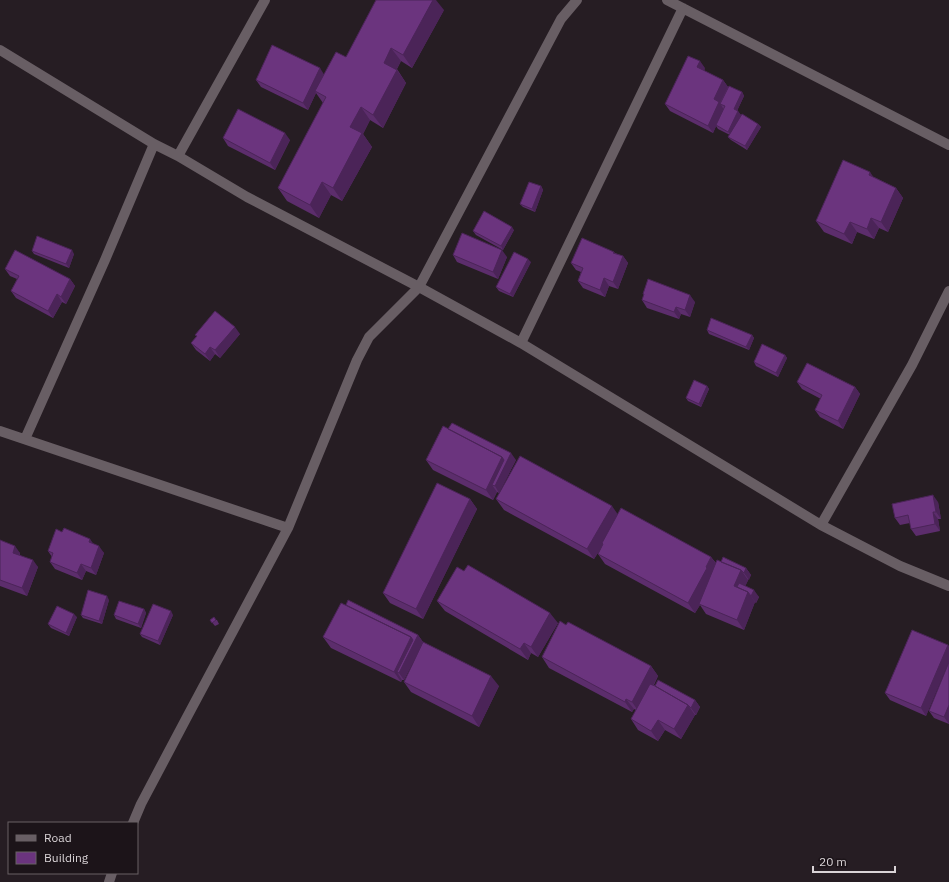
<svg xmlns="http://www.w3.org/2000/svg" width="949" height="882" viewBox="0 0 949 882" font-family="'IBM Plex Sans',sans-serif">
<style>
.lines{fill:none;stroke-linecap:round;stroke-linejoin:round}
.street{stroke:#685e64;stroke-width:10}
.wall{fill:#5c2d6c}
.shaded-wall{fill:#4b2458}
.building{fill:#6b347e;stroke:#4b2458}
</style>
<rect width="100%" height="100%" fill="#261d23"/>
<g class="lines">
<path class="street" d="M 667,0 L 949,145
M 0,50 L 154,144 L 178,156 L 247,197 L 419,287 L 521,343 L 821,525 L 900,566 L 949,586
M 178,156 L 265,0
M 521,343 L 683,8
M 0,431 L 288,528
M 25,439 L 105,260 L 154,144
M 821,525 L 912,365 L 949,291
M 133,823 L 141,804 L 187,717 L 288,528 L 357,360 L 369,337 L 419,287 L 561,19 L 577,0
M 109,882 L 112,873"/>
</g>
<path class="wall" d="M 444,10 L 412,68 L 401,61 L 397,69 L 406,83 L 383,128 L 370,120 L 363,134 L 372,147 L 342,201 L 331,195 L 319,218 L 287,201 L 278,188 L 323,103 L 316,93 L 308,110 L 261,87 L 256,80 L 324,75 L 346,57 Z
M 705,68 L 704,71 L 723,80 L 728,87 L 742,92 L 744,96 L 737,111 L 741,115 L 738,121 L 758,124 L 761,127 L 747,150 L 731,140 L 728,137 L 730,135 L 718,129 L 716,126 L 713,133 L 670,111 L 665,104 Z
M 223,138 L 290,140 L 275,170 L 228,146 Z
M 874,177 L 896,188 L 903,198 L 888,232 L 879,228 L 874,239 L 857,232 L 852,244 L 824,232 L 816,221 Z
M 541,186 L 543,190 L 535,212 L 523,207 L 520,204 Z
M 514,230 L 503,250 L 476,235 L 473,231 Z
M 32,251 L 74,254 L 69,268 L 34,254 Z
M 614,252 L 615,253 L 623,256 L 628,263 L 618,289 L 609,286 L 605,297 L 583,288 L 578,281 L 581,272 L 576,270 L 571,263 Z
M 453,255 L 507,257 L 498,279 L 457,262 Z
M 531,262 L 513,297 L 499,291 L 496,287 Z
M 5,269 L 70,279 L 75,286 L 66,304 L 62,302 L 53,318 L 16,298 L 11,291 L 17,279 L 10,276 Z
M 643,294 L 695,302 L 690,317 L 681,314 L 679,319 L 647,308 L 642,300 L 644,295 Z
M 707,330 L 752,335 L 754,338 L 749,350 L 709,334 Z
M 240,334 L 220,358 L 215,354 L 210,361 L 196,350 L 191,343 L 197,336 L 195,335 Z
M 785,355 L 787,358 L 778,377 L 756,366 L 754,362 Z
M 797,382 L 855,387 L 860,394 L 843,429 L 820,417 L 815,410 L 821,399 L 802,389 Z
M 707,386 L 709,389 L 701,407 L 688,401 L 686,398 Z
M 426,460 L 516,460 L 499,493 L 497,492 L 493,500 L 433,470 Z
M 470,499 L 477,509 L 423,619 L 390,603 L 383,593 Z
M 496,499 L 617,514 L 711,557 L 716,563 L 721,562 L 746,568 L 751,575 L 745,586 L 759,597 L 756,603 L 755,602 L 744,630 L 706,614 L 700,605 L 695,613 L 605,564 L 598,554 L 603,545 L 594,559 L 504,510 Z
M 938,502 L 941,519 L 938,519 L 940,531 L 916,536 L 911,529 L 910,523 L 900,525 L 895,518 Z
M 0,540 L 20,553 L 20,555 L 38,567 L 27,596 L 0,586 Z
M 94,544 L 104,553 L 96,575 L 86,571 L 82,580 L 55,569 L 50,562 L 52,557 L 48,551 Z
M 109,600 L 102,624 L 83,618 L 81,615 Z
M 437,601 L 558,623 L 538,657 L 531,653 L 528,660 L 445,611 Z
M 346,605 L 418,635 L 423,642 L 404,680 L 402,680 L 401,682 L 331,648 L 323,637 Z
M 144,609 L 146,613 L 141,628 L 116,619 L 114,615 Z
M 173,615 L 160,645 L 142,637 L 140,634 Z
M 77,617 L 69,636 L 51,628 L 48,624 Z
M 210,620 L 217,620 L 219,624 L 215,626 Z
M 948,645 L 949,647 L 949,661 L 926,716 L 890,700 L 885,693 Z
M 542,657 L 651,666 L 658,676 L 654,685 L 695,700 L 700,707 L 696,715 L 695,715 L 681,739 L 665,730 L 658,741 L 638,730 L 631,719 L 636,710 L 634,709 L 632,712 L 549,668 Z
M 949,662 L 949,724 L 934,718 L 929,711 Z
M 404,682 L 499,686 L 479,727 L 411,692 Z"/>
<path class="shaded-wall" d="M 433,0 L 436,0 L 444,10 L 412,68 L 403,55 Z
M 391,48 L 401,61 L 393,76 L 384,63 Z
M 700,61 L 705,68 L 702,74 L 697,67 Z
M 320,68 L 325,76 L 315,91 L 316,93 L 308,110 L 303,103 Z
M 397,70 L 406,83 L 383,128 L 373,115 Z
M 723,80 L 728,87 L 720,103 L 724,110 L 713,133 L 708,126 L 714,99 Z
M 742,92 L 744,96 L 736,113 L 734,109 Z
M 361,107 L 370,120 L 363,134 L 372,147 L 342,201 L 333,188 L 350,127 Z
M 738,111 L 741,115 L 731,135 L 728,132 Z
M 758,124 L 761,127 L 747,150 L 745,146 Z
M 285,133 L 290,140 L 275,170 L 270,163 Z
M 870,172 L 877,182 L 869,175 Z
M 322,182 L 331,195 L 319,218 L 310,205 Z
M 541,186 L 543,190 L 535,212 L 532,209 Z
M 896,188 L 903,198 L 888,232 L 881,222 Z
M 871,218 L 879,228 L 874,239 L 867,229 Z
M 850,222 L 857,232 L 852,244 L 844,234 Z
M 512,227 L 514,230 L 503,250 L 501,246 Z
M 72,250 L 74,254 L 69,268 L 66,264 Z
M 502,250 L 507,257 L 498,279 L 493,272 Z
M 623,256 L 628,263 L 618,289 L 613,282 Z
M 528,259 L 531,262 L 513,297 L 510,294 Z
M 604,278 L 609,286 L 605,297 L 600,290 Z
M 70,279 L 75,286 L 66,304 L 61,297 Z
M 57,294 L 62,302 L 53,318 L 48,311 Z
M 690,295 L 695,302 L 690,317 L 685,310 Z
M 676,307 L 681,314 L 679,319 L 674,312 Z
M 235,327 L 240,334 L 220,358 L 215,350 Z
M 752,335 L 754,338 L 749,350 L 746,347 Z
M 210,347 L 215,354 L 210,361 L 205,354 Z
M 785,355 L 787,358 L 778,377 L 776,373 Z
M 707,386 L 709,389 L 701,407 L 699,404 Z
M 855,387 L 860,394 L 843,429 L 838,421 Z
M 511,453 L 516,460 L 499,493 L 495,486 L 492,485 L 497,492 L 493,500 L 486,490 L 502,457 Z
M 933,495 L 938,502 L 941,519 L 936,512 Z
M 470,499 L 477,509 L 423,619 L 416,609 Z
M 612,506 L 619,516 L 602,543 L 603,545 L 594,559 L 587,549 Z
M 933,512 L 938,519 L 940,531 L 935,524 Z
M 90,539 L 95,546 L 89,542 Z
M 15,546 L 20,553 L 18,560 L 13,553 Z
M 99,546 L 104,553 L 96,575 L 91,568 Z
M 711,557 L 718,567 L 699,604 L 700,605 L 695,613 L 688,603 Z
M 33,560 L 38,567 L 27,596 L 22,588 Z
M 81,564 L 86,571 L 82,580 L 77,573 Z
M 746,568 L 751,575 L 749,580 L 744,573 Z
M 741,570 L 748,580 L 743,592 L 734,586 Z
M 754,590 L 759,597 L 756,603 L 751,596 Z
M 748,592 L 755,602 L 744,630 L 737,620 Z
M 107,596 L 109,600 L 102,624 L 99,621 Z
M 144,609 L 146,613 L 141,628 L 138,624 Z
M 171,611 L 173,615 L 160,645 L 158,641 Z
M 550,613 L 558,623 L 538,657 L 531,647 Z
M 74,614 L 77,617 L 69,636 L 66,633 Z
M 418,635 L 423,642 L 404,680 L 399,673 L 397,672 L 402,680 L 401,682 L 394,672 L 411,637 Z
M 524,643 L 531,653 L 528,660 L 520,649 Z
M 948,645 L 949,647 L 949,661 L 926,716 L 921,708 Z
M 651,666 L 658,676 L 639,712 L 632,702 Z
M 491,676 L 499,686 L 479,727 L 472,716 Z
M 626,699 L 634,709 L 632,712 L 625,702 Z
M 695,700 L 700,707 L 696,715 L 691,708 Z
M 688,705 L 695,715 L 681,739 L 674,729 Z
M 949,705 L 949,724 L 944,717 Z
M 658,720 L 665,730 L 658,741 L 651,731 Z"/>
<path class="building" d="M 376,0 L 433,0 L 403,55 L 391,48 L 384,63 L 397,70 L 373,115 L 361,107 L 350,127 L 362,133 L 333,188 L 322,182 L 310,205 L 278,188 L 326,97 L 315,91 L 336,52 L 346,57 Z
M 272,45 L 320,68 L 303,103 L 256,80 Z
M 688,56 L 700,61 L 697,67 L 723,80 L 714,99 L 719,102 L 708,126 L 665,104 Z
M 729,86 L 742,92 L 734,109 L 738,111 L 728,132 L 716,125 L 725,106 L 720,104 Z
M 238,109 L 285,133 L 270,163 L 223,138 Z
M 742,114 L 758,124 L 745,146 L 728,137 Z
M 843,160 L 870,172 L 869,175 L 896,188 L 881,222 L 871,218 L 867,229 L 850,222 L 844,234 L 816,221 Z
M 529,182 L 541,186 L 532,209 L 520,204 Z
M 484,211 L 512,227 L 501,246 L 473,231 Z
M 462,233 L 502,250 L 493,272 L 453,255 Z
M 37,236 L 72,250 L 66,264 L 32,251 Z
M 582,238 L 614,252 L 613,253 L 623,256 L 613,282 L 604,278 L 600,290 L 578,281 L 583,268 L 571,263 Z
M 15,250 L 70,279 L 61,297 L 57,294 L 48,311 L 11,291 L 19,276 L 5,269 Z
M 514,252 L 528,259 L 510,294 L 496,287 Z
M 648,279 L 690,295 L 685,310 L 676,307 L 674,312 L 642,300 L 644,294 L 643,294 Z
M 215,311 L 235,327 L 215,350 L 210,347 L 205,354 L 191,343 L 197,336 L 195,335 Z
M 711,318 L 752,335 L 746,347 L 707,330 Z
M 762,344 L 785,355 L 776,373 L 754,362 Z
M 807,363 L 855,387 L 838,421 L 815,410 L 822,395 L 797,382 Z
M 694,380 L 707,386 L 699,404 L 686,398 Z
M 452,423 L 511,453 L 495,486 L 492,485 L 504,460 L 502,457 L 448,429 Z
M 443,426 L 502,457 L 486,490 L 426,460 Z
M 520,456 L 612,506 L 587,549 L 496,499 Z
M 437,483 L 470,499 L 416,609 L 383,593 Z
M 933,495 L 936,512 L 933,512 L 935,524 L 911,529 L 908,515 L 895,518 L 892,504 Z
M 621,508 L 711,557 L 706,567 L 707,568 L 688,603 L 598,554 L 603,544 L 602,543 Z
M 64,528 L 90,539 L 89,542 L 99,546 L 91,568 L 81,564 L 77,573 L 50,562 L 53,553 L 48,551 L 56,529 L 62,532 Z
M 0,540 L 15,546 L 13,553 L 33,560 L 22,588 L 0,580 Z
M 723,557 L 746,568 L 744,573 L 741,570 L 721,562 Z
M 717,560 L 741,570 L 734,586 L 748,592 L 737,620 L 699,604 Z
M 468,565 L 550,613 L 531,647 L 524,643 L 520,649 L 437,601 L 457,567 L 464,571 Z
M 739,583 L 754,590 L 751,596 L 748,592 L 737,587 Z
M 88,590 L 107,596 L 99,621 L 81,615 Z
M 348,600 L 418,635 L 399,673 L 397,672 L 413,640 L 411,637 L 346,605 Z
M 119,601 L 144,609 L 138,624 L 114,615 Z
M 341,603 L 411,637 L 394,672 L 323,637 Z
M 153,604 L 171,611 L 158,641 L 140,634 Z
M 57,606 L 74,614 L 66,633 L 48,624 Z
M 214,617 L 216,620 L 212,623 L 210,620 Z
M 560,621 L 566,625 L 568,622 L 651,666 L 632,702 L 626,699 L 625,702 L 542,657 Z
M 912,630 L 948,645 L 921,708 L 885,693 Z
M 423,642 L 491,676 L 472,716 L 404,682 Z
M 949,662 L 949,705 L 944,717 L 929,711 Z
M 658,680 L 695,700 L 691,708 L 688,705 L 655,686 Z
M 650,684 L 655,686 L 688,705 L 674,729 L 658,720 L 651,731 L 631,719 Z"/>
<rect x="8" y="822" width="130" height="52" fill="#1c1419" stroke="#686065"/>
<rect x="16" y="835" width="20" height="6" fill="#685e64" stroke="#686065"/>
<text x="44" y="842" font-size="12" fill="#d9d3d6">Road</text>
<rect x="16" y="852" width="20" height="12" fill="#6b347e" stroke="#686065"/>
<text x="44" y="862" font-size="12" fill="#d9d3d6">Building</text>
<path d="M813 866v6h82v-6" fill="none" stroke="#d9d3d6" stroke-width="2"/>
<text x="819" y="866" font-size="12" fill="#d9d3d6" stroke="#1c1419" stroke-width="3" paint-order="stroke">20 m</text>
</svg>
